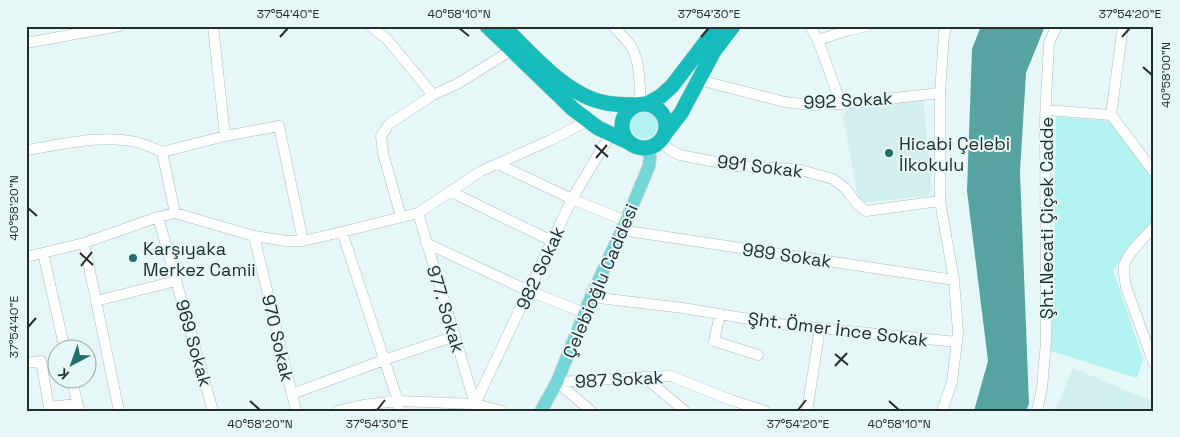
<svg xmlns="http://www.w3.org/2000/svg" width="1180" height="437" viewBox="0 0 1180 437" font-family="'Space Grotesk',sans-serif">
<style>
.built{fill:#d2eeee}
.green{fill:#b2f2f1}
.water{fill:#57a3a2}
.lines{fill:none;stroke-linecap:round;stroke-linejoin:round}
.minor-casing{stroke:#a9bbba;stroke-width:11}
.major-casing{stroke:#d3d5d5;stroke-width:14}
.highway-casing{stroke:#d3d5d5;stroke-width:16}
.minor{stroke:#fff;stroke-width:10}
.major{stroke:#73d7d7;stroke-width:12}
.highway{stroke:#16bcbc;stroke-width:15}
.ticks{fill:none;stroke:#252c2c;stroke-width:2}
.poi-dot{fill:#226d6d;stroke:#e5f8f7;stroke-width:2}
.labels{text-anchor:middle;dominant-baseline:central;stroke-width:4;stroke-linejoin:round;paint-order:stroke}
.street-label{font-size:18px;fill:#252c2c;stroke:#e5f8f7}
.poi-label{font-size:18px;fill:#252c2c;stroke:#e5f8f7;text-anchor:start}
.neatline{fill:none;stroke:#252c2c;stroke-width:2}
.ticks-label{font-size:12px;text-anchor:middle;fill:#252c2c}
</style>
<rect width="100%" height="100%" fill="#e5f8f7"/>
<path class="built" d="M 923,99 L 932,190 L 927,196 L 859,203 L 843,116 L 849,108 Z
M 1073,368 L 1154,402 L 1154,411 L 1055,411 Z"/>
<path class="green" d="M630 125a14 14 0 1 1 28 0a14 14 0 1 1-28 0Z
M 1056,117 L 1111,121 L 1154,179 L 1154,219 L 1113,270 L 1143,359 L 1137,378 L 1051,351 L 1054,249 Z"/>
<path class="water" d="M 981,26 L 1045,26 L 1026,73 L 1020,172 L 1029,404 L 1026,411 L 974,411 L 988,361 L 967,191 L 972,49 Z"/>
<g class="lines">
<defs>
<path id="minor" d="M 213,26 L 225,136
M 370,26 L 387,39 L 433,95
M 613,26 C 619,32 625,38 630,45 C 641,61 639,85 641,104
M 810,26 L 818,40 L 841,104
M 1123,26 L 1111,115 L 1154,172
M 818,40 L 849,30 L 867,26
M 26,43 L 119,26
M 699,80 L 785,102 L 811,105 L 841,104 L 940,93
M 1046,110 L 1111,115
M 660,141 L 669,149 L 680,155 L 737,166 L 797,169 L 833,179 L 845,188 L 857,204 L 866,211 L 940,201
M 26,150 C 61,145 101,134 136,142 C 145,144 153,148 162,152 L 175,213
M 162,152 L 225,136 L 279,126 L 303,241
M 498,164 L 572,199 L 626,221
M 451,192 L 552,241
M 418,213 L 475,404
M 158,217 L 213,411
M 401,217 L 383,153 L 381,136 L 389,124 L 433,95 L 457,84 L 512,50
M 1154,227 C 1145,237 1127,253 1124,266 C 1123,273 1125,280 1126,287 L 1154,364
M 621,230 L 954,280
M 342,232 L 398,401 L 399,411
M 254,236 L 296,411
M 84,243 L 119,411
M 426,243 L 529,291 L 585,313
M 43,253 L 65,350
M 26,257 L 84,243 L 158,217 L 175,213 L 254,236 L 286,241 L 303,241 L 354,229 L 418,213 L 481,171 L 551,140 L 587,121
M 591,297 L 683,308 L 779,324 L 957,342
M 96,301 L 176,281
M 720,314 L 714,341 L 758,355
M 26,363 L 41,361 L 49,407 L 77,404
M 644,377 L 685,411
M 72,380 L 79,410
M 557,382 L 671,376 L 731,400 L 765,411
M 557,382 L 591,411
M 292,394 L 384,360 L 455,336
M 475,404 L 572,199 L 610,135
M 337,411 L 363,405 L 398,401 L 475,404 L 502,411
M 807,411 L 820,328
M 942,411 L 952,382 L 958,332 L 954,280 L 940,201 L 940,93 L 944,34 L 947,26
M 1037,411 L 1042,388 L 1046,342 L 1045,119 L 1049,43 L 1055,30 L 1057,26"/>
<path id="major" d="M 541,411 L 557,382 L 591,297 L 626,221 L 649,166 L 650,157 L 648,148"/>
<path id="highway" d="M 487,26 L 573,109 L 598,128 L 630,143
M 503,26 C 530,52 565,94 602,102 C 613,105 625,105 637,105
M 647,104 L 661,96 L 672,86 L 718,26
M622 126a22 22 0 1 1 44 0a22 22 0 1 1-44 0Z
M 664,135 L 681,113 L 714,51 L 733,26"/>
</defs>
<use href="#minor" class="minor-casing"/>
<use href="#major" class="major-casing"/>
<use href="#highway" class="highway-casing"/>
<use href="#minor" class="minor"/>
<use href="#major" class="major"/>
<use href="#highway" class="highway"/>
</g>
<path class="ticks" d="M 459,28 L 469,36M 280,37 L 288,28M 701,37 L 709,28M 1122,37 L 1130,28M 1143,67 L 1152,75M 595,145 L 608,157M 596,158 L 607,145M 28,208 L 37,216M 80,253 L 93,265M 81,266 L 92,252M 28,327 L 36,318M 835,354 L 848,365M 835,366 L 847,353M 250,401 L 260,410M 889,401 L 899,410M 377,410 L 385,400M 798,410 L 806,400"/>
<g class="poi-dot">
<circle cx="889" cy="153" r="5"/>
<circle cx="133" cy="258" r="5"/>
</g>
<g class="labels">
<g class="street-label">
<text transform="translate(848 100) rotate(-3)">992 Sokak</text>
<text transform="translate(760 166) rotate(7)">991 Sokak</text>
<text transform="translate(1046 218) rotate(-90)">Şht.Necati Çiçek Cadde</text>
<text transform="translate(787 255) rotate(8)">989 Sokak</text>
<text transform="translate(540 268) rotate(-65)">982 Sokak</text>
<text transform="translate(600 281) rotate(-67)">Çelebioğlu Caddesi</text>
<text transform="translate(446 309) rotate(73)">977. Sokak</text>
<text transform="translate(838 329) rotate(7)">Şht. Ömer İnce Sokak</text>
<text transform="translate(278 338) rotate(77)">970 Sokak</text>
<text transform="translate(194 343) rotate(74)">969 Sokak</text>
<text transform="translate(619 379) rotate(-3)">987 Sokak</text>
</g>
<g class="poi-label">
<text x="899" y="143">Hicabi Çelebi<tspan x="899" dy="21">İlkokulu</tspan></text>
<text x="143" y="248">Karşıyaka<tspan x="143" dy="21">Merkez Camii</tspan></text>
</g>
</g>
<rect width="1180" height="437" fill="none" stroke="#e5f8f7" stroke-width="55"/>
<g transform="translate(72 364) rotate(221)"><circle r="24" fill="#e5f8f7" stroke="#98a6a6"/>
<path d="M0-4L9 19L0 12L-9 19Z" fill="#226d6d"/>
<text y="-8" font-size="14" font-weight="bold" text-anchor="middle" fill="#252c2c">K</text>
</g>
<rect x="28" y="28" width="1124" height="382" class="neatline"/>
<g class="ticks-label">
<text x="288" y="18">37°54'40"E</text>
<text x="459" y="18">40°58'10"N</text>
<text x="709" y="18">37°54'30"E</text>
<text x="1130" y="18">37°54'20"E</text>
<text transform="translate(1166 75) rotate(-90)" y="4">40°58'00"N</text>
<text transform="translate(14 208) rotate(-90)" y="4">40°58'20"N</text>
<text transform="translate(14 327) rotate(-90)" y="4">37°54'40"E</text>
<text x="260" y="428">40°58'20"N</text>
<text x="377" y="428">37°54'30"E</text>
<text x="798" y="428">37°54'20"E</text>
<text x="899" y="428">40°58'10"N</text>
</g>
</svg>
